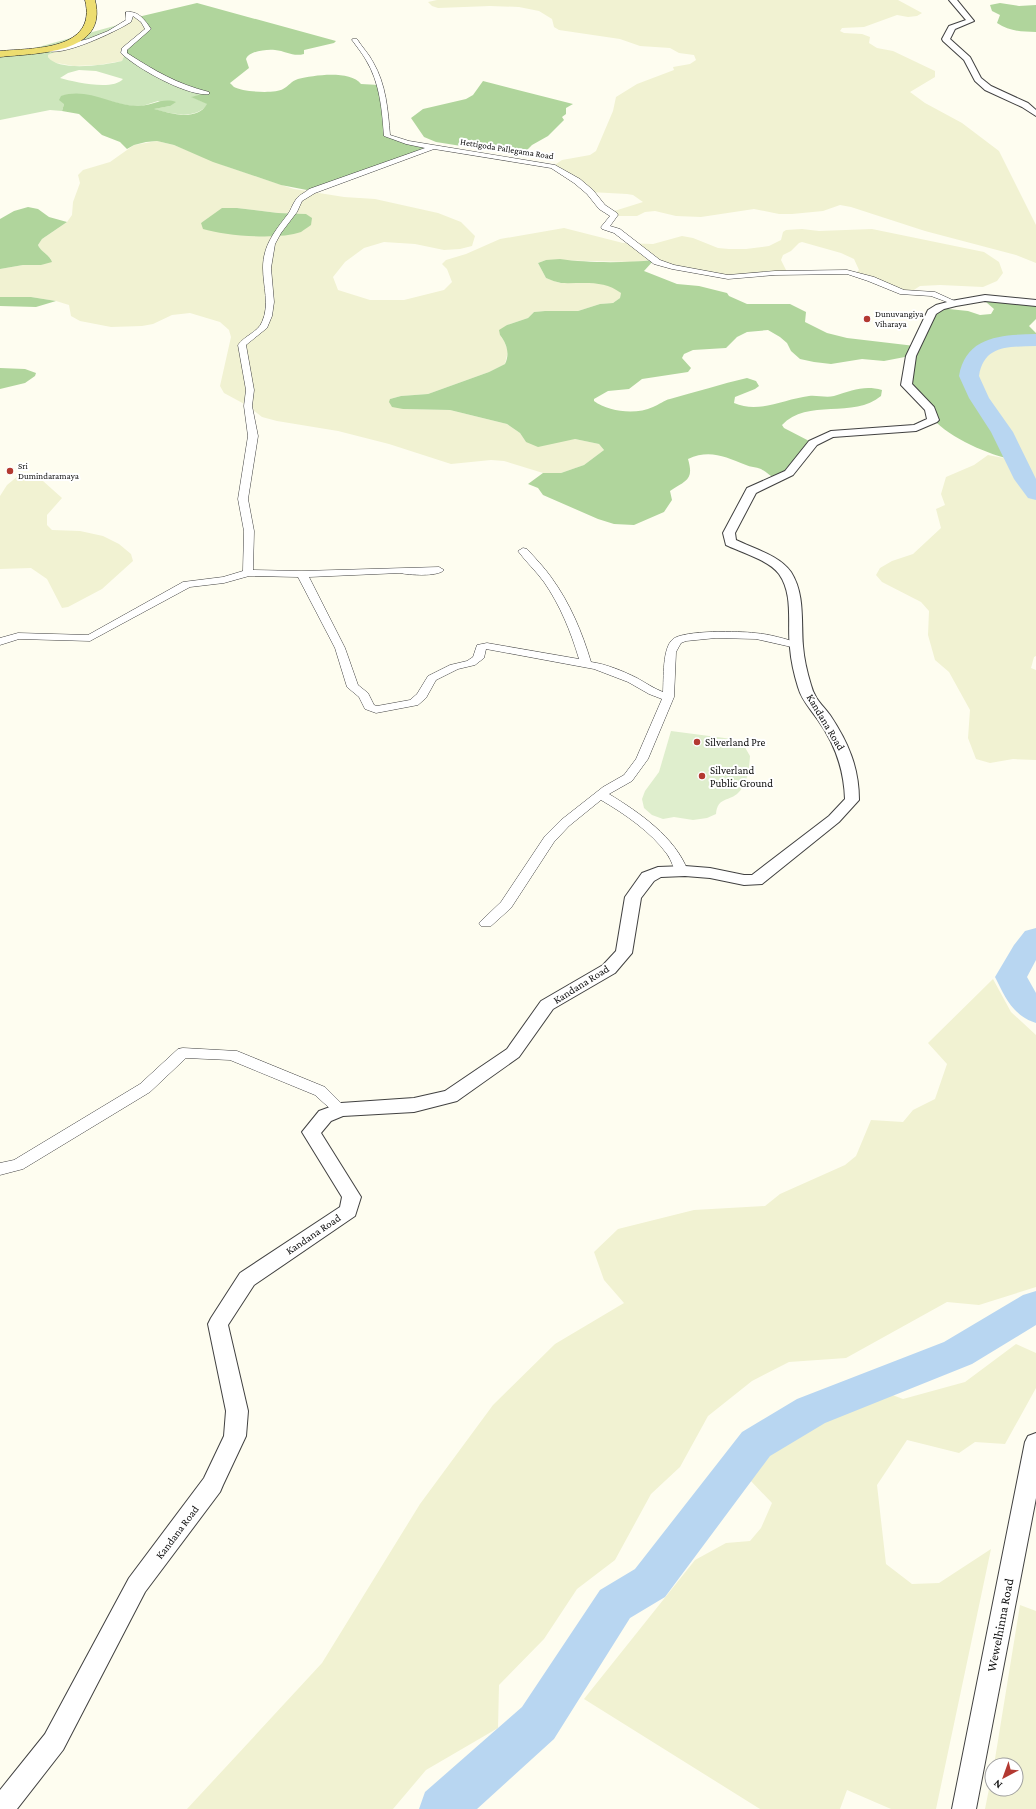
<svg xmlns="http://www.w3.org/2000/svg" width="1036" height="1809" viewBox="0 0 1036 1809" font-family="'Crimson Pro',serif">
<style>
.farmland{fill:#f1f2d2;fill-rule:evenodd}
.green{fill:#cde6bc;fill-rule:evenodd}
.forest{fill:#b0d59c}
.pitch{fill:#dfeecd}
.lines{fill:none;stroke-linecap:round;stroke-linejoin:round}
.river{fill:#b8d6f1;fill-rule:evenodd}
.minor-casing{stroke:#414141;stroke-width:1}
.tertiary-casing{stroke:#414141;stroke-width:2}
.primary-casing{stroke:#1f1f1f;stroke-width:1}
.minor{fill:#fff;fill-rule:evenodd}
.tertiary{fill:#fff;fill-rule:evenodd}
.primary{fill:#eddd70;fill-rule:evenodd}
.poi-dot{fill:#b33931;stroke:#fff;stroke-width:1.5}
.labels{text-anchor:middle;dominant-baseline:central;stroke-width:4;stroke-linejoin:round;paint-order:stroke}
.far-street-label{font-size:9px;fill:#0e0e0e;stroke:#fff}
.far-poi-label{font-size:9px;fill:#0e0e0e;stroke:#fff;text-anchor:start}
.street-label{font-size:11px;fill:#0e0e0e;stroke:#fff}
.poi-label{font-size:11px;fill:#0e0e0e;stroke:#fff;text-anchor:start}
.near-street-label{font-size:13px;fill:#0e0e0e;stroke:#fff}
</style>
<rect width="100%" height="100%" fill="#fefdf0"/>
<path class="farmland" d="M 437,0 L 898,0 L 922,13 L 917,16 L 908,17 L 897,15 L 864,27 L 842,28 L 840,31 L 844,33 L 862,34 L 870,37 L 869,43 L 877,48 L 893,51 L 935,71 L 935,77 L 910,92 L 925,103 L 962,123 L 999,151 L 1036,225 L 1036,263 L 1016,255 L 925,231 L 851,207 L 840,205 L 823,211 L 792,214 L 779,214 L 754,209 L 701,217 L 676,216 L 655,211 L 645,212 L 637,216 L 613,216 L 611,212 L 643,202 L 633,195 L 627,194 L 590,192 L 553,166 L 562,160 L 590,155 L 596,151 L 613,111 L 616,97 L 637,84 L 674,70 L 673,67 L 690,64 L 696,60 L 694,55 L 679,53 L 670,48 L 640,46 L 620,39 L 559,30 L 554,27 L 552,19 L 539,11 L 519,7 L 490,6 L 438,8 L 432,6 L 428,2 Z
M 134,14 L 148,29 L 125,54 L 122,61 L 98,65 L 74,66 L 51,62 L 48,57 L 48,55 L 57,50 L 125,23 Z
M 157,141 L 174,145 L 228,167 L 294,189 L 344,197 L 375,199 L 438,213 L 461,222 L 475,236 L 472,246 L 460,249 L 444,250 L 415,244 L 384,242 L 364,248 L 345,262 L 333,277 L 338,290 L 370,300 L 404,300 L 444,290 L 452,282 L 447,269 L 442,264 L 446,260 L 466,254 L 500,239 L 564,228 L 623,243 L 653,244 L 682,236 L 693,238 L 718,248 L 729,249 L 746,249 L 769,246 L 781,240 L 783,232 L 786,230 L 802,229 L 819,231 L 872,229 L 984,252 L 999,262 L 1003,273 L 997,281 L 983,287 L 940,285 L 920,286 L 909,293 L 855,274 L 859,270 L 854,259 L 841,253 L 802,242 L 799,243 L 791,251 L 783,255 L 781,260 L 787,272 L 717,276 L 654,260 L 632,262 L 546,260 L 538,263 L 546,278 L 560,283 L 598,283 L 613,286 L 621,293 L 620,298 L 613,303 L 600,304 L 578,311 L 545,311 L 534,312 L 528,318 L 507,325 L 500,335 L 504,341 L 508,351 L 505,364 L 489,372 L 428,394 L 401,396 L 390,399 L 403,409 L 450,410 L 507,424 L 520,433 L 526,442 L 575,439 L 599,444 L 604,450 L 584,465 L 561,473 L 543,473 L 504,461 L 491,460 L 451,464 L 389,444 L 338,431 L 277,421 L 262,417 L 248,406 L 224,393 L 220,386 L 231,337 L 229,330 L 220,322 L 190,313 L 172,315 L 153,324 L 142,326 L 111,327 L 80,321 L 71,316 L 69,305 L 56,301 L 31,297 L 0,297 L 0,269 L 23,265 L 41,265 L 51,259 L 41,250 L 38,245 L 42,239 L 67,222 L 72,215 L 73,202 L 80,183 L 78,175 L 83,170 L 110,162 L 134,145 ZM 237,208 L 278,213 L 306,214 L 201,223 Z
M 1036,340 L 1036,656 L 1034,657 L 1031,668 L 1036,670 L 1036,760 L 1013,759 L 990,763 L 976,759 L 968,738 L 970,710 L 949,672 L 935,660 L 928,635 L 929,611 L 921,602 L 882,582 L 876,575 L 880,568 L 892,561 L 913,554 L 941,528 L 936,509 L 945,505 L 941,494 L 946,477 L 974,465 L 988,455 L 1014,460 L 1003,433 L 975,391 L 969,376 L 974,356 L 985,346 L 1004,341 Z
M 18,476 L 29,476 L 43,481 L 62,498 L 47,515 L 47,525 L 52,530 L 80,531 L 103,536 L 119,544 L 131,554 L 133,561 L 102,589 L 68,607 L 62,608 L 47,579 L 31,568 L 0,569 L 0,496 L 7,485 Z
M 993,979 L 1011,1012 L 1036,1035 L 1036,1287 L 979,1305 L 947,1302 L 846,1358 L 789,1362 L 752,1381 L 708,1416 L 680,1467 L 651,1494 L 615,1560 L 577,1589 L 544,1639 L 499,1685 L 498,1728 L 426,1770 L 393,1809 L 187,1809 L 322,1663 L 420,1504 L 493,1405 L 555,1344 L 624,1303 L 604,1280 L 594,1252 L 618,1229 L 694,1210 L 765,1206 L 780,1194 L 845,1165 L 856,1156 L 871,1120 L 903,1122 L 913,1110 L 935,1099 L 947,1064 L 928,1043 Z
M 1016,1344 L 1036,1353 L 1036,1388 L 1005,1444 L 975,1442 L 959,1453 L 907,1440 L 877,1485 L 886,1564 L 912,1584 L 939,1583 L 991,1549 L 936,1809 L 891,1809 L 847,1790 L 840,1809 L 760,1809 L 584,1699 L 695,1560 L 726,1543 L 750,1541 L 761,1528 L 772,1503 L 748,1478 L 768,1454 L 838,1412 L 887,1393 L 903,1399 L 965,1382 Z
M 1020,1605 L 1036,1611 L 1036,1809 L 985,1809 L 992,1774 L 992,1789 L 1016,1789 L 1016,1765 L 994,1765 Z"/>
<path class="green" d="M 125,23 C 101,37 73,42 48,55 L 48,57 C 58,72 106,65 122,61 L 125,54 L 207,93 L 205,94 L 192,97 L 208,104 C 195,121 169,113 153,109 L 170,106 L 158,101 L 139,107 L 121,104 L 106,100 L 64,104 L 62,111 L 50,110 L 0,120 L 0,54 L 24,51 ZM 79,70 L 96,71 L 123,79 C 113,91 74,82 60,78 L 68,73 Z"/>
<path class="forest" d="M 197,3 L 336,41 L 334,43 L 304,50 L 304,54 C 293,57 286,51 275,50 C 267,49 249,51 246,59 L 249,68 L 230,83 C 230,83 234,87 234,87 C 243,92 275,94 283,89 C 289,86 291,81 298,79 C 314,75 350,70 361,84 L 379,85 L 387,136 L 433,147 L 312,191 L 281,185 L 213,162 L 174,145 L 157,141 L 146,142 L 134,145 L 127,149 L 120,142 L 102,135 L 79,114 L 62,111 L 64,104 L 59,100 L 61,96 C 87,87 111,105 137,106 C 150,107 162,97 176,102 L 170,106 L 154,109 C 169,113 197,122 207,104 L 191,97 L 206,93 L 186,89 L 123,52 L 147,29 L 138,17 Z
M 1000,3 L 1019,6 L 1036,5 L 1036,32 C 1021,32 1009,31 997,23 L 1000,15 L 992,11 L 990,5 Z
M 483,81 L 573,104 L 566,108 L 566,114 L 562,117 L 564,120 L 548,136 L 532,145 L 526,151 L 511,154 L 436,142 L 424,137 L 411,118 L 423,109 L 466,99 L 473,95 Z
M 28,207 L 38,209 L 49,217 L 67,222 L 42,239 L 38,245 C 41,252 49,254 52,262 L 41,265 L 23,265 L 0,269 L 0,219 L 14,211 Z
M 222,208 L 237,208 L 278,213 L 306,214 L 312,218 L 311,225 C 308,227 304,230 301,232 C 279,240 225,236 203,229 L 201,223 Z
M 560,259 C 587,263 626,263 654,260 L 644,271 L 677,284 L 699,286 L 727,293 L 729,296 L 747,304 L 790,304 L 806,312 L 805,322 L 827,333 L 847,338 L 915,346 L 939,308 L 968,311 L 980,315 L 991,314 L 994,309 L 986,302 L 985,298 L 1036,303 L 1036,319 L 1029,326 L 1036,333 L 1036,340 L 1004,341 L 985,346 L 974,356 L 969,376 L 975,391 L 1003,433 L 1014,460 C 989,455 950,438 933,419 C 923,408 915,396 906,385 L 910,356 L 884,361 L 862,359 L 831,364 L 814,362 L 800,359 L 791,351 L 787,343 L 780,337 L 768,330 L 747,332 L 737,337 L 726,348 L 693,350 L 684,354 L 682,358 L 691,368 L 688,372 L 642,379 L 629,389 L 608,391 L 594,399 L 594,401 C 609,412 636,415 653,407 C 659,405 664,400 670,399 C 696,392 721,384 747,378 L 756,381 L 759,386 L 755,389 L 735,397 L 734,403 C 759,414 784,399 809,396 C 817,395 826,398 834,396 C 852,391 863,385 882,390 L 881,396 C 854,419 807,398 782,425 L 784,428 L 813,443 L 776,480 C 771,476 766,472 761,469 C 756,467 750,467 746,465 C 725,457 710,449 688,459 C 694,480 687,480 670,491 L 672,500 L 664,512 L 634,525 L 614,524 L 598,519 L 543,495 L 538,488 L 528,484 L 543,473 L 561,473 L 584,465 L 604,450 L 599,444 L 575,439 L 538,447 L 526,442 L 520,433 L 507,424 L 450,410 L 403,409 L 392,407 L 389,402 L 390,399 L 401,396 L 428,394 L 489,372 L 505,364 C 510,354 507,344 500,335 L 499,330 L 507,325 L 528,318 L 534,312 L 545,311 L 578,311 L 600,304 L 613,303 L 620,298 L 621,293 C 603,279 582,284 561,283 C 556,282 551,280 546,278 L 538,263 L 546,260 Z
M 0,297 L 31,297 L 56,301 L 36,307 L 0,306 Z
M 0,368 L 25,369 L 36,373 L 35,376 L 25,383 L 0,389 Z"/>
<path class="pitch" d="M 671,731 L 732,739 L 743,744 L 750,756 C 749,769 748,784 737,794 C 727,802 718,797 716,814 L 707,818 L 693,820 L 674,817 L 663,819 L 652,815 L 644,808 L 642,799 L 645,791 L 659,772 Z"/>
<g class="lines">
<path class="river" d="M 1036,334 L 1036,346 C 1010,347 984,344 979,376 L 989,398 L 1013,432 L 1036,479 L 1036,500 L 1028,498 L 1014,479 L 991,432 L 969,398 L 959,376 C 966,335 1003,335 1036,334 Z
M 1036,928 L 1036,960 L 1027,977 L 1036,993 L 1036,1023 C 1013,1016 1005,997 995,977 L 1014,945 L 1025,931 Z
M 1036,1291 L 1036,1325 L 972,1364 L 825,1423 L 770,1456 L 665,1597 L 630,1618 L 554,1739 L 477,1809 L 419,1809 L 425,1792 L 522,1707 L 600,1590 L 635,1569 L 742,1432 L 797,1399 L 944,1342 L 1023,1295 Z"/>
<defs>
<path id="minor" d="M 126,12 C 138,10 145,20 151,29 L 127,50 L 127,53 C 155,71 177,84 209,92 L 209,94 C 188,97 136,68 121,53 L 122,48 L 145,29 L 141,22 L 133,16 L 131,22 C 117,31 59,59 45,50 L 88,39 L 108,31 L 126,20 Z
M 353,39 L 357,39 C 362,47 369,54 373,62 C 386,84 388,110 390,135 L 409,141 L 555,165 L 580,179 L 593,190 L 605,205 L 617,213 L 618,215 L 610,226 L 620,229 L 660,260 L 674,265 L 728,275 L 775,271 L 847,270 L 874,277 L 904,290 L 935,292 L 959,303 L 955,305 L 931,296 L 900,294 L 868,281 L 847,274 L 775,275 L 728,279 L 672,269 L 654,264 L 614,233 L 602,229 L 601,227 L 610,216 L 599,209 L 587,194 L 574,183 L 551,168 L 434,149 L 315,193 L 302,201 L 297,212 L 281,233 L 275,244 L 271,268 L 274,302 L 272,316 L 267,328 L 246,345 L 254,390 L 252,406 L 258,436 L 248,499 L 254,531 L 253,570 L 302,571 L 439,567 L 444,570 C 438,577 409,575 400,573 L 309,577 L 345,648 L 358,685 L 368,693 L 374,705 L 377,706 L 410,700 L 417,694 L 428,676 L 450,665 L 467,661 L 473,657 L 477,645 L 487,643 L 579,659 C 571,632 560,605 544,582 C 536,571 526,562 518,551 L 523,548 L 527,549 C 535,558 544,567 551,577 C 570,603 582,632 591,662 C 606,664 623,671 637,678 C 646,683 653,688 663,692 C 664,678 662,648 673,639 C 684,630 740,631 755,633 C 770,634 785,639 800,643 L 801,645 L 796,648 L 756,639 L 716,638 L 686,641 L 681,643 L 676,652 L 674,697 L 648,759 L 632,781 L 609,794 C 640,813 675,837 688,871 L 687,874 L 677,874 C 673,868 672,861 667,854 C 651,832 625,814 601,800 L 569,826 L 554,842 L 511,908 L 491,926 L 481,926 L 479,923 L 501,902 L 545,836 L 561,820 L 603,787 L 624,775 L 636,759 L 662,699 L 649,694 L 628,682 L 594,669 L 486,649 L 484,658 L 475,665 L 458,669 L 436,680 L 426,698 L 418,705 L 376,713 L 365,709 L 359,697 L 347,687 L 335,648 L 298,577 L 249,576 L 224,583 L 190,587 L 90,641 L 19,639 L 0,645 L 0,638 L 18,633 L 88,635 L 183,582 L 223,577 L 243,571 L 244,531 L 238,499 L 248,436 L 244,406 L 246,390 L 238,345 C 244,336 258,332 262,322 C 270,305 263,286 263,268 C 263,245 275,231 288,214 C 291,210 292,205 295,201 C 298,195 305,193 309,189 L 425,148 L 406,144 L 384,136 C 382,110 380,83 366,60 C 362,53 357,47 352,40 Z
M 183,1048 L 237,1051 L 325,1087 L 348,1110 L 346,1114 L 341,1115 L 336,1114 L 315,1095 L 230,1060 L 186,1058 L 150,1092 L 23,1169 L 0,1175 L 0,1163 L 14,1160 L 140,1084 L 178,1049 Z"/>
<path id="tertiary" d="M 949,0 L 957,0 L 974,21 L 955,29 L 950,39 L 970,57 L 981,78 L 991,86 L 1028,103 L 1036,110 L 1036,116 L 1022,107 L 985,90 L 975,81 L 964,60 L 943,41 L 942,39 L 949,26 L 966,20 Z
M 985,295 L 1036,300 L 1036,306 L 985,301 L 956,306 L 944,309 L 936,314 L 916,356 L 912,384 L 934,407 L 939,420 L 937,422 L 916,431 L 833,437 L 817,445 L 793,475 L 756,493 L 735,533 L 736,540 C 754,549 779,555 791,572 C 805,594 801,621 803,646 C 804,659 807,672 811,685 C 815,700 822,704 830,715 C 848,742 859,767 859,800 L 839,822 L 762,884 L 744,885 L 710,878 L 685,876 L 661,877 L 654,881 L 641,898 L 632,953 L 615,973 L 553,1009 L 519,1057 L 457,1101 L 414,1112 L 343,1116 L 331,1121 L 321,1133 L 361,1197 L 355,1216 L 254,1285 L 228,1325 L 248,1411 L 246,1436 L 223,1485 L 220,1492 L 145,1592 L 63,1750 L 17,1809 L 0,1809 L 0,1790 L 45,1734 L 129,1578 L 204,1478 L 224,1436 L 226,1411 L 208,1324 L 211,1318 L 240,1273 L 340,1207 L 342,1197 L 302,1132 L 319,1111 L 341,1103 L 414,1098 L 445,1091 L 507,1049 L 541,1001 L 603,965 L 616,951 L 625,897 L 642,873 L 658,867 L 685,866 L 710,868 L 744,875 L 752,875 L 829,816 L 845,799 C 844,769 835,744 818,720 C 810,708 802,701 798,687 C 794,674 791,661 790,648 C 787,624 794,595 779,574 C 769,560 740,552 726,545 L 723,533 L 747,488 L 785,471 L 809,441 L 831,431 L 914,425 L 927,419 L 925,410 L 901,385 L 906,356 L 928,310 L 936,305 L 951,301 Z
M 1036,1433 L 1036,1498 L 976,1809 L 952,1809 L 1025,1442 L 1028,1436 Z"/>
<path id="primary" d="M 85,0 L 95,0 C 109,55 35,53 0,57 L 0,51 C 32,48 98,51 85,0 Z"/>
</defs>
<use href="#minor" class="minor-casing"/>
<use href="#tertiary" class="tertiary-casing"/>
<use href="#primary" class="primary-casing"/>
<use href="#minor" class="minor"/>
<use href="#tertiary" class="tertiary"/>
<use href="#primary" class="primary"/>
</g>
<g class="poi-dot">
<circle cx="867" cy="319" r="4"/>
<circle cx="10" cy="471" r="4"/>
<circle cx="697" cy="742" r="4"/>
<circle cx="702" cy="776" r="4"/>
</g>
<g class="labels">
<g class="far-street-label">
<text transform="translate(507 149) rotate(9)">Hettigoda Pallegama Road</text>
</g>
<g class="far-poi-label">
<text x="875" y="314">Dunuvangiya<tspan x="875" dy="10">Viharaya</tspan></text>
<text x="18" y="466">Sri<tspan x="18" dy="10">Dumindaramaya</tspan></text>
</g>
<g class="street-label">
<text transform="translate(826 722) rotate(59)">Kandana Road</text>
<text transform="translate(581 984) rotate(-32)">Kandana Road</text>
<text transform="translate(313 1234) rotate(-34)">Kandana Road</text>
<text transform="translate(177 1532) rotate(-53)">Kandana Road</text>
</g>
<g class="poi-label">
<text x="705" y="742">Silverland Pre</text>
<text x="710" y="770">Silverland<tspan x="710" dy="13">Public Ground</tspan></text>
</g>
<g class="near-street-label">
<text transform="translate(1000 1625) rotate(-79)">Wewelhinna Road</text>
</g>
</g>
<g transform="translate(1004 1777) rotate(221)"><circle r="19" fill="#ffffff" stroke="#9f9f9f"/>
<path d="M0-3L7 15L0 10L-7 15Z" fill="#b33931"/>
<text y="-6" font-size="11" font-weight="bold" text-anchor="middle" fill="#0e0e0e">N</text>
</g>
</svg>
